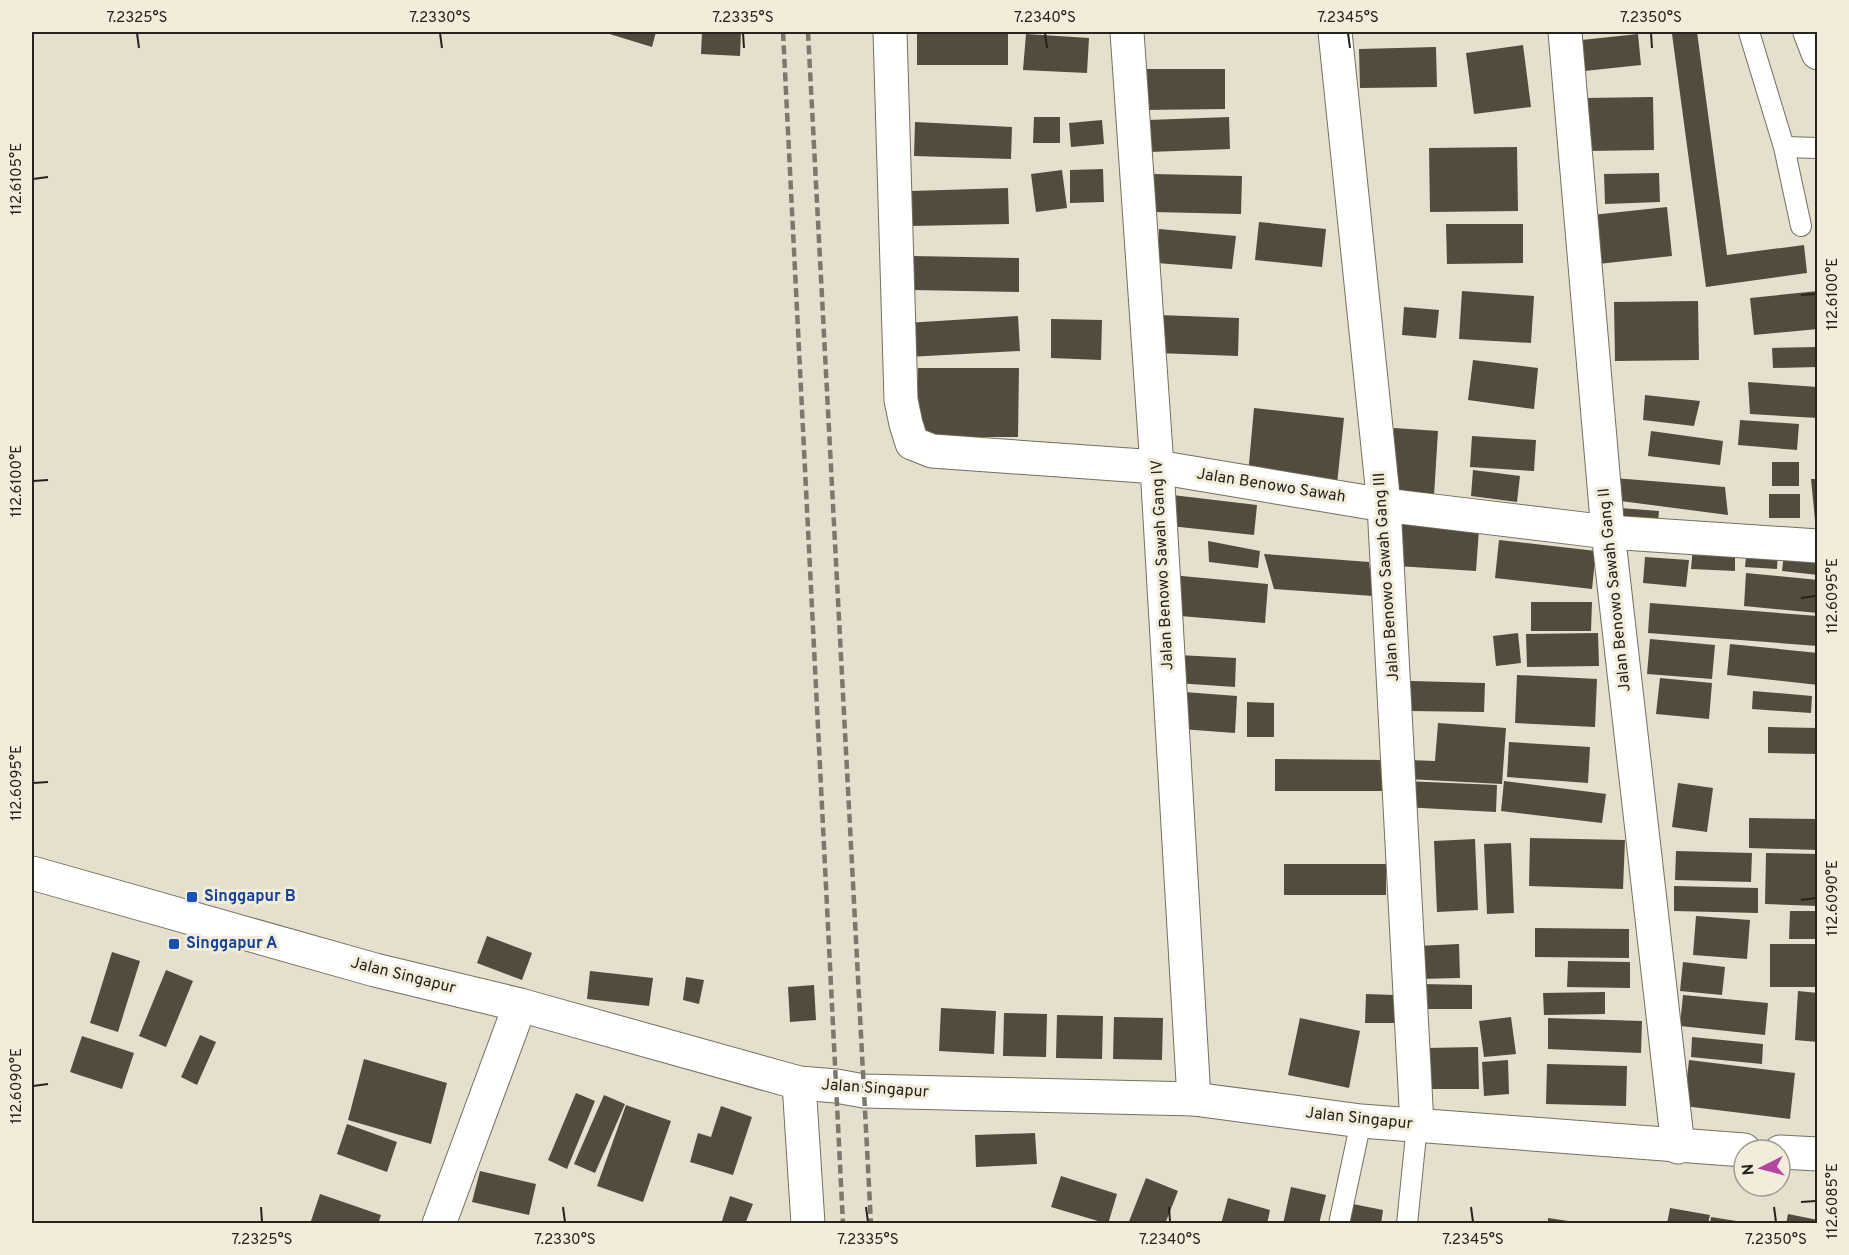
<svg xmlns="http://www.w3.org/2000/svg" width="1849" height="1255" viewBox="0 0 1849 1255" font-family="Overpass,sans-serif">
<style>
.building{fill:#514c3e}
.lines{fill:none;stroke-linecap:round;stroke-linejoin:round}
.service-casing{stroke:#746f5f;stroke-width:22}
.minor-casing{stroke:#746f5f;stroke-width:35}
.tertiary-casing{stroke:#746f5f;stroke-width:35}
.secondary-casing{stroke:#746f5f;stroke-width:35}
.service{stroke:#fff;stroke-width:20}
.minor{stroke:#fff;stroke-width:33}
.tertiary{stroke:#fff;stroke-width:33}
.secondary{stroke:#fff;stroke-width:33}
.rail{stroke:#7c786d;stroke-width:4.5;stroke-dasharray:9 4.5;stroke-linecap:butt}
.ticks{fill:none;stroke:#25231c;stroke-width:2}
.transit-dot{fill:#1a4fb4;stroke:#f2ecdb;stroke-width:2}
.labels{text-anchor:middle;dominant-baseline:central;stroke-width:6;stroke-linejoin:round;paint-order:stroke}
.street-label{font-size:16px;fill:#25231c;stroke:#f2ecdb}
.transit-label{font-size:16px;font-weight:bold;fill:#164399;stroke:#f2ecdb;text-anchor:start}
.neatline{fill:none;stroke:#25231c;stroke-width:2}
.ticks-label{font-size:15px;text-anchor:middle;fill:#25231c}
</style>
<rect width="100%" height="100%" fill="#e5dfce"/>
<path class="building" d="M 603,32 L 656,32 L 652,47 Z
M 702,32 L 741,32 L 740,56 L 701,54 Z
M 1008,32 L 1008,65 L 917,65 L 917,33 Z
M 1690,32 L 1697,32 L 1727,255 L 1804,245 L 1807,273 L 1706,287 L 1672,34 Z
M 1026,34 L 1089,38 L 1087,73 L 1023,70 Z
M 1638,34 L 1641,65 L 1575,72 L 1572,41 Z
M 1523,45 L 1531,107 L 1474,114 L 1466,53 Z
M 1436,47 L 1437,87 L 1360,88 L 1359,49 Z
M 1143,69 L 1225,69 L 1225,109 L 1144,110 Z
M 1653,97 L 1654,150 L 1586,151 L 1585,98 Z
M 1034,117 L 1060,117 L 1060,143 L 1033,143 Z
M 1229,117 L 1230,149 L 1149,152 L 1148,120 Z
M 1102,120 L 1104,144 L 1071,147 L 1069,123 Z
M 915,122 L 1012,127 L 1011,159 L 914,156 Z
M 1517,147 L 1518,211 L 1430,212 L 1429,148 Z
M 1103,169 L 1104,202 L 1070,203 L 1070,170 Z
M 1062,170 L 1067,208 L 1036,212 L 1031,174 Z
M 1659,173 L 1660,202 L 1605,204 L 1604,174 Z
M 1154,174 L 1242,176 L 1241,214 L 1153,212 Z
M 1008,188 L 1009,224 L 911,226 L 911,191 Z
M 1667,207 L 1672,256 L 1598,264 L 1592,215 Z
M 1259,222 L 1326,229 L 1322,267 L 1255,260 Z
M 1446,224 L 1523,224 L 1523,263 L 1447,264 Z
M 1159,229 L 1236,236 L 1232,269 L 1157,263 Z
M 913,256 L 1019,258 L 1019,292 L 913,290 Z
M 1462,291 L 1534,296 L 1531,343 L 1459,339 Z
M 1818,291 L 1818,329 L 1754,335 L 1750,298 Z
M 1698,301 L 1699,360 L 1615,361 L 1614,302 Z
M 1404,307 L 1439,310 L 1436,338 L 1402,335 Z
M 1159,315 L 1239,318 L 1238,356 L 1157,353 Z
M 1018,316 L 1020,351 L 908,357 L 906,323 Z
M 1051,319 L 1102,320 L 1101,360 L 1051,358 Z
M 1817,347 L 1817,367 L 1773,368 L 1772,348 Z
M 1473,360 L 1538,368 L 1534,409 L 1468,400 Z
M 918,368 L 1019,368 L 1018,437 L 917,437 Z
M 1748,382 L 1818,387 L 1818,418 L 1750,414 Z
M 1645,395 L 1700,401 L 1694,426 L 1643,420 Z
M 1254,408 L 1344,418 L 1337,484 L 1248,475 Z
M 1740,420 L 1799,424 L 1797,450 L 1738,445 Z
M 1394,428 L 1438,431 L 1434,496 L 1390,493 Z
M 1651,431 L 1723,441 L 1720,465 L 1648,456 Z
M 1472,436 L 1536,440 L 1534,471 L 1470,467 Z
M 1772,462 L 1799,462 L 1799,486 L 1772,486 Z
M 1473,470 L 1520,476 L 1517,502 L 1471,496 Z
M 1614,478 L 1725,487 L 1728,515 L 1613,500 Z
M 1811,479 L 1818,479 L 1818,520 L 1815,520 Z
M 1164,494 L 1257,505 L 1254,535 L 1161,525 Z
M 1769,494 L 1800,494 L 1800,518 L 1769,518 Z
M 1620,508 L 1659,511 L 1657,534 L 1618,531 Z
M 1400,524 L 1479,529 L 1476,571 L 1397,566 Z
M 1499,540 L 1596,551 L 1592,589 L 1495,578 Z
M 1208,541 L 1260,551 L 1258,568 L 1209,562 Z
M 1747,546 L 1778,549 L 1777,569 L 1745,567 Z
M 1785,546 L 1818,550 L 1818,575 L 1782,571 Z
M 1693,547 L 1735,549 L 1735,571 L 1691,569 Z
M 1264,554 L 1369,562 L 1373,596 L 1274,589 Z
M 1645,557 L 1689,560 L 1686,587 L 1643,583 Z
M 1746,573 L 1818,580 L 1818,613 L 1744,606 Z
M 1171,575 L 1268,584 L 1265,623 L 1168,615 Z
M 1531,602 L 1592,602 L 1591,631 L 1531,631 Z
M 1650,603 L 1818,616 L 1818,646 L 1648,633 Z
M 1518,633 L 1521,663 L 1496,666 L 1493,636 Z
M 1598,633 L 1599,666 L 1527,667 L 1526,634 Z
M 1650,639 L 1715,645 L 1712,679 L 1647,674 Z
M 1730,644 L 1818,653 L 1818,685 L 1727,675 Z
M 1178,655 L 1236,658 L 1235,687 L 1176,683 Z
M 1517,675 L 1597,679 L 1595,727 L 1515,723 Z
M 1660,678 L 1712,683 L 1709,719 L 1656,714 Z
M 1411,681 L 1485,683 L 1484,712 L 1410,711 Z
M 1753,691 L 1812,696 L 1811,713 L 1752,709 Z
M 1184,692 L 1237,696 L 1235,733 L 1181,729 Z
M 1247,702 L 1274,703 L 1274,737 L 1247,737 Z
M 1438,723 L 1506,728 L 1502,784 L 1408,779 L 1409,760 L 1435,761 Z
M 1768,727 L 1818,728 L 1818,754 L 1768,753 Z
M 1509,742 L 1590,747 L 1588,783 L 1507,777 Z
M 1275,759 L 1385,760 L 1385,791 L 1275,791 Z
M 1404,781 L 1497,785 L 1496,812 L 1403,807 Z
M 1504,781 L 1606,794 L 1602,823 L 1501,811 Z
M 1678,783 L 1713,788 L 1707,832 L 1672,827 Z
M 1749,818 L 1818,819 L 1818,850 L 1749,848 Z
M 1530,838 L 1625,840 L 1623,889 L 1529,886 Z
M 1475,839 L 1478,910 L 1437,912 L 1434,841 Z
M 1511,843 L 1514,913 L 1487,914 L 1484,844 Z
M 1676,851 L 1752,853 L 1751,882 L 1675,880 Z
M 1766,853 L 1818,854 L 1818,906 L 1765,904 Z
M 1284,864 L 1386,864 L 1386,895 L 1284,895 Z
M 1674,886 L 1758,888 L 1758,913 L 1674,911 Z
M 1790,911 L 1818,911 L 1818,939 L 1789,939 Z
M 1696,916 L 1750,920 L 1747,959 L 1693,955 Z
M 1535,928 L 1629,929 L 1629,958 L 1535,957 Z
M 487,936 L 532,953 L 522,980 L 477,963 Z
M 1459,944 L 1460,978 L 1417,979 L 1416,946 Z
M 1770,944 L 1818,944 L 1818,987 L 1770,987 Z
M 112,952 L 140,961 L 118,1032 L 90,1023 Z
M 1568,961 L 1630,962 L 1630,988 L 1567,987 Z
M 1683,962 L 1725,967 L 1722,995 L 1680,991 Z
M 166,970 L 193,981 L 166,1047 L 139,1036 Z
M 590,971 L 653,978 L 649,1006 L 587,999 Z
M 686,977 L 704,980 L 699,1004 L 683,1000 Z
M 1421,984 L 1472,985 L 1472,1009 L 1421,1009 Z
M 814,985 L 816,1020 L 790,1022 L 788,987 Z
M 1798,991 L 1818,993 L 1818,1042 L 1795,1040 Z
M 1605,992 L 1605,1014 L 1544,1015 L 1543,993 Z
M 1366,994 L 1395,995 L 1394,1023 L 1365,1023 Z
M 1683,995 L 1768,1003 L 1765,1035 L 1680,1026 Z
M 941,1008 L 996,1011 L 994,1054 L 939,1051 Z
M 1004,1013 L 1047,1014 L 1046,1057 L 1003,1056 Z
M 1057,1015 L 1103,1016 L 1102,1059 L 1056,1058 Z
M 1114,1017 L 1163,1018 L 1162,1060 L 1113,1059 Z
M 1511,1017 L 1516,1054 L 1484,1057 L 1479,1021 Z
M 1300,1018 L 1360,1031 L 1349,1088 L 1288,1075 Z
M 1548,1018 L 1642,1021 L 1641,1053 L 1548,1049 Z
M 200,1035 L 216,1042 L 197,1085 L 181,1077 Z
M 82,1036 L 134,1053 L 122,1089 L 70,1072 Z
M 1692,1037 L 1763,1044 L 1762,1064 L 1691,1057 Z
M 1478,1047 L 1479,1089 L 1426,1089 L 1426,1048 Z
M 364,1059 L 447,1083 L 431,1144 L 348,1120 Z
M 1508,1060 L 1509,1094 L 1484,1096 L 1482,1062 Z
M 1689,1060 L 1795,1073 L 1790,1119 L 1684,1106 Z
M 1547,1064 L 1627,1066 L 1626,1106 L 1546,1104 Z
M 576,1093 L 595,1101 L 567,1169 L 548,1160 Z
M 604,1095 L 625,1104 L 595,1173 L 574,1164 Z
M 626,1105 L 671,1121 L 643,1202 L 597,1186 Z
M 721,1106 L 752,1117 L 733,1175 L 690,1162 L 698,1133 L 711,1137 Z
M 347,1124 L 397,1142 L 387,1172 L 337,1154 Z
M 1035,1133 L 1037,1164 L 976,1167 L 975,1135 Z
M 480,1171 L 536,1184 L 529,1215 L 472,1202 Z
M 1061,1176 L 1117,1194 L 1108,1224 L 1051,1207 Z
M 1146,1178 L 1178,1191 L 1165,1224 L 1128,1224 Z
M 1291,1187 L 1326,1195 L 1319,1224 L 1283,1224 Z
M 320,1194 L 381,1215 L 378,1224 L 310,1224 Z
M 730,1196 L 753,1204 L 745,1224 L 721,1224 Z
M 1228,1198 L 1270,1210 L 1267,1224 L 1221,1224 Z
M 1348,1203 L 1383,1210 L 1381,1224 L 1344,1224 Z
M 1670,1208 L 1710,1215 L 1708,1224 L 1667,1224 Z
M 1788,1214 L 1818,1220 L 1818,1224 L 1786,1224 Z
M 1711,1217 L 1743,1222 L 1743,1224 L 1710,1224 Z
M 1548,1218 L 1575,1222 L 1575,1224 L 1548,1224 Z"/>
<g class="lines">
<defs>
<path id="service" d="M 1749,32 L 1784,147 L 1801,226
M 1784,147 L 1818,148
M 1339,1224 L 1361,1121
M 1407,1224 L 1417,1125"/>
<path id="minor" d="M 890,32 L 901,400 L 906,424 L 912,443 L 932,451 L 1157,467 L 1384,505 L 1608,532 L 1818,546
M 1127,32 L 1157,467 L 1194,1099
M 1335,32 L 1384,505 L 1417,1125
M 1565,32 L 1608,532 L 1678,1147
M 799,1083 L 808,1224
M 439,1224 L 520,1005"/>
<path id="tertiary" d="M 32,873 L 375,970 L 520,1005 L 799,1083 L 836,1086 L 864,1091 L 1194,1099 L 1361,1121 L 1744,1150
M 1780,1152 L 1818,1154"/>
<path id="secondary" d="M 1810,32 L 1818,53"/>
</defs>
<use href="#service" class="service-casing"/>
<use href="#minor" class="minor-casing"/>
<use href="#tertiary" class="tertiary-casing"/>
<use href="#secondary" class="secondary-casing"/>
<use href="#service" class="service"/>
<use href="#minor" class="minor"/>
<use href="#tertiary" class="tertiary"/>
<use href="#secondary" class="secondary"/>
<path class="rail" d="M 783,32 L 843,1224
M 808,32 L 871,1224"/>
</g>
<path class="ticks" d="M 137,33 L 139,48M 440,33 L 442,48M 743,33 L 744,48M 1045,33 L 1047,48M 1348,33 L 1350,48M 1651,33 L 1652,48M 33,179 L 48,177M 1801,295 L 1816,294M 33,481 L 48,480M 1801,598 L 1816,596M 33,783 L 48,782M 1801,900 L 1816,898M 33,1086 L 48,1084M 1801,1202 L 1816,1201M 261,1207 L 262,1222M 563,1207 L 565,1222M 866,1207 L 868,1222M 1169,1207 L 1170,1222M 1471,1207 L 1473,1222M 1774,1207 L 1776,1222"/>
<g class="transit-dot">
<rect x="186" y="891" width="12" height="12" rx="3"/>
<rect x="168" y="938" width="12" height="12" rx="3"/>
</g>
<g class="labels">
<g class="street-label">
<text transform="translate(1271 486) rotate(9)">Jalan Benowo Sawah</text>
<text transform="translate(1163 565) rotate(-93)">Jalan Benowo Sawah Gang IV</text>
<text transform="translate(1387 577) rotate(-94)">Jalan Benowo Sawah Gang III</text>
<text transform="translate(1615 590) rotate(-96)">Jalan Benowo Sawah Gang II</text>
<text transform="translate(403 976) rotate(14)">Jalan Singapur</text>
<text transform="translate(875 1089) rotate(4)">Jalan Singapur</text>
<text transform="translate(1359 1119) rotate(6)">Jalan Singapur</text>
</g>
<g class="transit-label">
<text x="204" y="897">Singgapur B</text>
<text x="186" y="944">Singgapur A</text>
</g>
</g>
<rect width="1849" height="1255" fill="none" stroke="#f2ecdb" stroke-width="66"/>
<g transform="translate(1762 1168) rotate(264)"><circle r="28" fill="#f2ecdb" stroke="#a09c8f" stroke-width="1.5"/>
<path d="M0-4.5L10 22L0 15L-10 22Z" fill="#b345a3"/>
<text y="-9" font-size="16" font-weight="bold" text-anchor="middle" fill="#25231c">N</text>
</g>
<rect x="33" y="33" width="1783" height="1189" class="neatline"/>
<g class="ticks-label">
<text x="137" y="22">7.2325°S</text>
<text x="440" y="22">7.2330°S</text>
<text x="743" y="22">7.2335°S</text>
<text x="1045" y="22">7.2340°S</text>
<text x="1348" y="22">7.2345°S</text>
<text x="1651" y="22">7.2350°S</text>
<text transform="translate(16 179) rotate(-90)" y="5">112.6105°E</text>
<text transform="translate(1832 294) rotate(-90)" y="5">112.6100°E</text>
<text transform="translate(16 481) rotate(-90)" y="5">112.6100°E</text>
<text transform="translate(1832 596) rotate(-90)" y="5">112.6095°E</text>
<text transform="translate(16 783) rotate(-90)" y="5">112.6095°E</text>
<text transform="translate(1832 898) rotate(-90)" y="5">112.6090°E</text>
<text transform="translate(16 1086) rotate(-90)" y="5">112.6090°E</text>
<text transform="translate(1832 1201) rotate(-90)" y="5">112.6085°E</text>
<text x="262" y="1244">7.2325°S</text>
<text x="565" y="1244">7.2330°S</text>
<text x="868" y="1244">7.2335°S</text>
<text x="1170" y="1244">7.2340°S</text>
<text x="1473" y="1244">7.2345°S</text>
<text x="1776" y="1244">7.2350°S</text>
</g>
</svg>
